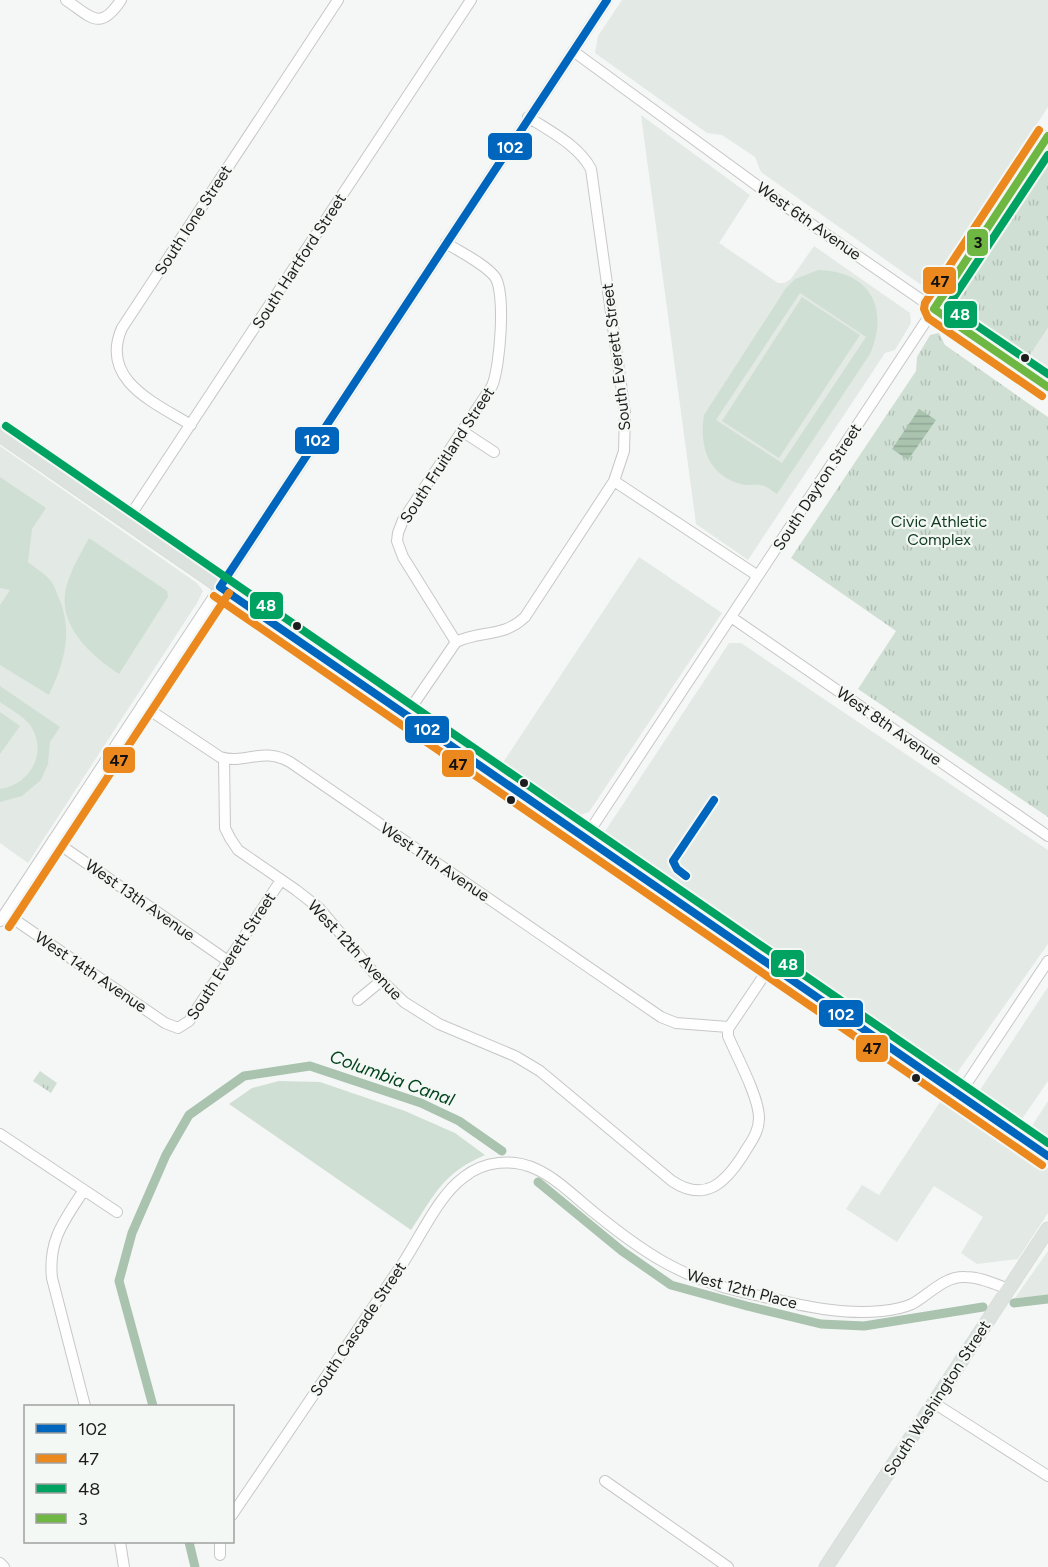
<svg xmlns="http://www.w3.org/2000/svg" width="1048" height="1567" viewBox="0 0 1048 1567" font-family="Figtree,sans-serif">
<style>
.built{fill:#e3e9e5}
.grass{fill:#d0dfd3;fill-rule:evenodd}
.park{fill:url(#park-tufts)}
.water{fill:url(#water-rules)}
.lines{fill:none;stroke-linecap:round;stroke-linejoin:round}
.canal{stroke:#a9c3af;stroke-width:9}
.minor-casing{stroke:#c6c7c6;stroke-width:12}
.major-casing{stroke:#d2d3d3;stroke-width:15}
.minor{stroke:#fefefe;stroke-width:10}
.major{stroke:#dce3df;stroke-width:14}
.bus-1-casing{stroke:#f4f8f5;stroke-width:12}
.bus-2-casing{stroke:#f4f8f5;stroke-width:12}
.bus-3-casing{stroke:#f4f8f5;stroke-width:12}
.bus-4-casing{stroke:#f4f8f5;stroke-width:12}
.bus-1{stroke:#0065bd;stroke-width:8}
.bus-2{stroke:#ec891e;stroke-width:8}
.bus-3{stroke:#00a261;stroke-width:8}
.bus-4{stroke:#6db742;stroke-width:8}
.bus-dot{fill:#1c1d1c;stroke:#f4f8f5;stroke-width:2}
.labels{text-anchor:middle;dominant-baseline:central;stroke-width:4.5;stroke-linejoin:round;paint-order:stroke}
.street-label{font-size:16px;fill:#1c1d1c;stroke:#f4f8f5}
.park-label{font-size:16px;fill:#0f3a1e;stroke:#f4f8f5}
.water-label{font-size:18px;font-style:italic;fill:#03431e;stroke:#f4f8f5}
.line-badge{stroke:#f4f8f5;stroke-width:2}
.badge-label{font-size:16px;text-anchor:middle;font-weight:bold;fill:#fff}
.pale-badge-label{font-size:16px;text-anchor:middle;font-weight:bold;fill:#111}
</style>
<defs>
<pattern id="park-tufts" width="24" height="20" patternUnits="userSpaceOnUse" patternTransform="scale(1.5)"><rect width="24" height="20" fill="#d0dfd3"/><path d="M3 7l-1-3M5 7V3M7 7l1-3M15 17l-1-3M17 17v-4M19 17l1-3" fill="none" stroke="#b2bfb5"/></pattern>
<pattern id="water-rules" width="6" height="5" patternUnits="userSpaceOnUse" patternTransform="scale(1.5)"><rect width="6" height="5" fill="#a9c3af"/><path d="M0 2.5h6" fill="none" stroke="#91a796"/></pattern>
</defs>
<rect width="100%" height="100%" fill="#f5f7f6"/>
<path class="built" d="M 622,0 L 1048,0 L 1048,107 L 935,281 L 920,284 L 761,172 L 755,157 L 722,135 L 707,133 L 595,53 L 598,36 Z
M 641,115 L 750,195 L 719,243 L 778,283 L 784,283 L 791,279 L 814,246 L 910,313 L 911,323 L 895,350 L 885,353 L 748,560 L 696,524 Z
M 1048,328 L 1048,373 L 1027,359 Z
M 0,446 L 197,583 L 203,591 L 197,603 L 28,863 L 0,843 Z
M 639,557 L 722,613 L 589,812 L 577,816 L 500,767 Z
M 729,643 L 741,643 L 1048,850 L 1048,944 L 957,1073 L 951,1075 L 600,839 Z
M 1048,987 L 1048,1081 L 1020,1122 L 978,1093 Z
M 944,1096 L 1048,1168 L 1048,1213 L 1018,1259 L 977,1264 L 961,1253 L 983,1217 L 934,1186 L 897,1242 L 846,1209 L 862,1185 L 879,1195 Z
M 1048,1101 L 1048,1142 L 1030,1129 Z
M 1048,1251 L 1048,1295 L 1015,1298 Z"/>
<path class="grass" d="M 818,270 C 869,271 890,307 870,354 L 777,494 C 772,491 766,485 760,485 C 754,484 748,486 741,484 C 708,475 699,446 704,415 L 786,288 L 795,279 ZM 800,293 L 866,337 L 782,463 L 716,420 Z
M 802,297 L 860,335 L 779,458 L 722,421 Z
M 0,477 L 46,508 L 32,529 L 28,562 C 35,568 44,573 50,580 C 54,584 56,591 58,596 C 74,631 64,663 49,695 L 0,665 L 0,605 L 10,590 L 0,588 Z
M 89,538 L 167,591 L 168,597 L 119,674 C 90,655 55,624 67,584 C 72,568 81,553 89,538 Z
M 0,686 L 60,727 L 50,742 L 48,764 L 41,780 L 22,796 L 0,802 L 0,789 C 30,785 49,752 30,725 C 23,716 10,709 0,702 Z
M 0,712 L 20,726 L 0,754 Z
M 279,1081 L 320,1082 L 405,1111 L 455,1133 L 485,1155 C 443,1173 435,1194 411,1230 L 229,1104 L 252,1088 Z"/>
<path class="park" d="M 1048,163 L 1048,328 L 1027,359 L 957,311 L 956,297 Z
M 939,333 L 945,345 L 1048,417 L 1048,817 L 858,689 L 896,631 L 791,558 L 916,371 L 917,357 L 930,335 Z
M 40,1071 L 57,1083 L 51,1093 L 33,1081 Z"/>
<path class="water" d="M 919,409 L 936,420 L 908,460 L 892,449 Z"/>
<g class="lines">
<path class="canal" d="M 538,1182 L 622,1251 L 671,1285 L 747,1306 L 821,1324 L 864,1326 L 983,1307
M 1014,1303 L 1048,1299
M 153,1406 L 119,1281 L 132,1233 L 166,1155 L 189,1115 L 244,1076 L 310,1066 L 421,1103 L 459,1121 L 502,1151
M 189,1542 L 195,1567"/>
<defs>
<path id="minor" d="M 66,0 C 91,17 100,32 121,0
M 573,51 L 788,208 L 1048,387
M 446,243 C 460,252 485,264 495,277 C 506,293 500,368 492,386 L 403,520 L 398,533 L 397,541 L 403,557 L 456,642
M 191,425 C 155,403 99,380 122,328 L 338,0
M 462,431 L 494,452
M 614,481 L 758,576
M 126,522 L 471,0
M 731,617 L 1048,836
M 142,705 L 220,757 C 246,765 262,746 290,762 L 661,1017 L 676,1023 L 728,1027
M 406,715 L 456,642 C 481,630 503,638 525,617 L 614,481 L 624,451 L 625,413 L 591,169 C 578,145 551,132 528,117
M 224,758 L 225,828 L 230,838 L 238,850 L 296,890 L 319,908 L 374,973 L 404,1002 L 439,1024 L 515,1056 L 540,1071 L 672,1181 C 705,1203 725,1183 743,1155 C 750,1143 759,1133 759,1118 C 759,1097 737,1057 728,1036 L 728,1029 L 771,965
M 585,838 L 1048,136
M 53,840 L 228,961
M 5,913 L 165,1023 L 178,1028 L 189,1021 L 281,880
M 0,921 L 607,0
M 358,1000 L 381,981
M 959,1095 L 1048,961
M 0,1134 L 117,1212
M 84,1190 C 64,1221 48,1240 52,1278 L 85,1406
M 934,1403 L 1048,1476
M 605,1481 L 728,1567
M 232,1515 C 289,1431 346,1347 403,1263 C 421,1236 438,1196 464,1177 C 484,1161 513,1158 536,1169 C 558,1179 577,1199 596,1214 C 644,1253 682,1278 742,1292 C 788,1302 835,1316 882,1311 C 892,1310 903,1308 912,1304 C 929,1295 944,1276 965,1277 C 980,1277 995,1284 1008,1289
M 120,1542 L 124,1567
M 220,1542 L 220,1555
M 0,1563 L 4,1567"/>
<path id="major" d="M 0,435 L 1048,1156
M 826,1567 L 1048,1229"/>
</defs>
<use href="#minor" class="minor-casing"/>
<use href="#major" class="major-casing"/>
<use href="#minor" class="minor"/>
<use href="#major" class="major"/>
<defs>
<path id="bus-1" d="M 220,587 L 1048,1156
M 220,587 L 607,0
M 686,876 L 677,869 L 673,861 L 714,800"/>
<path id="bus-2" d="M 1039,130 L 925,303 L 924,309 L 928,318 L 1042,396
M 214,596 L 1042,1165
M 9,927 L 229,593"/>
<path id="bus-3" d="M 1048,155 L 948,306 L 1048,374
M 6,426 L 1048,1143"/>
<path id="bus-4" d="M 1048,136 L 934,309 L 1048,387"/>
</defs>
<use href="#bus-1" class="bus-1-casing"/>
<use href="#bus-2" class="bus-2-casing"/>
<use href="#bus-3" class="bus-3-casing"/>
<use href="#bus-4" class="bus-4-casing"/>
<use href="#bus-1" class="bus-1"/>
<use href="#bus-2" class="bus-2"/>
<use href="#bus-3" class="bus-3"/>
<use href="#bus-4" class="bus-4"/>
</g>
<g class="bus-dot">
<circle cx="1025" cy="358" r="5"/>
<circle cx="297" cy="626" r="5"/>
<circle cx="524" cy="783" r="5"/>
<circle cx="511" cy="800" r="5"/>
<circle cx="916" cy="1078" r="5"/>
</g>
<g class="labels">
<g class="street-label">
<text transform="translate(193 220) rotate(-57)">South Ione Street</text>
<text transform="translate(809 221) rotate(35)">West 6th Avenue</text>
<text transform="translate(299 261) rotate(-57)">South Hartford Street</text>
<text transform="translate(616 357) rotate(-97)">South Everett Street</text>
<text transform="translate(447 455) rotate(-57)">South Fruitland Street</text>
<text transform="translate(817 487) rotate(-57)">South Dayton Street</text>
<text transform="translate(889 726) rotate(35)">West 8th Avenue</text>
<text transform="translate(435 862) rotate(34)">West 11th Avenue</text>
<text transform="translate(140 900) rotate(35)">West 13th Avenue</text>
<text transform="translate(355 950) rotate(47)">West 12th Avenue</text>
<text transform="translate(231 956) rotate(-57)">South Everett Street</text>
<text transform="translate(91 972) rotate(34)">West 14th Avenue</text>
<text transform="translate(742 1289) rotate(15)">West 12th Place</text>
<text transform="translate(358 1329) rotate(-56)">South Cascade Street</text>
<text transform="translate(937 1398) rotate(-57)">South Washington Street</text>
</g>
<g class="park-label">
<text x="939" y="521">Civic Athletic<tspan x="939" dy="18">Complex</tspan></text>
</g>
<g class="water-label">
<text transform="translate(392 1078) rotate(20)">Columbia Canal</text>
</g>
</g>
<g class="line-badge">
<rect x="487" y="132" width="46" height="29" rx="6" fill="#0065bd"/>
<rect x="966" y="228" width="23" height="29" rx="6" fill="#6db742"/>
<rect x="922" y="266" width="35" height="29" rx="6" fill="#ec891e"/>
<rect x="943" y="300" width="35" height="29" rx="6" fill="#00a261"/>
<rect x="294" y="426" width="46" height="29" rx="6" fill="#0065bd"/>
<rect x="249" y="591" width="35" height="29" rx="6" fill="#00a261"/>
<rect x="404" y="715" width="46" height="29" rx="6" fill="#0065bd"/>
<rect x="102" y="746" width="34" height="28" rx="6" fill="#ec891e"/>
<rect x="441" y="749" width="34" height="29" rx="6" fill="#ec891e"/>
<rect x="770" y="949" width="35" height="29" rx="6" fill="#00a261"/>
<rect x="818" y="999" width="46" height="29" rx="6" fill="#0065bd"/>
<rect x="855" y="1034" width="34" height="29" rx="6" fill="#ec891e"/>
</g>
<g class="badge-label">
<text x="510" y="153">102</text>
<text x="960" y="320">48</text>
<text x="317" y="446">102</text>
<text x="266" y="611">48</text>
<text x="427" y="735">102</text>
<text x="788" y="970">48</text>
<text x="841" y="1020">102</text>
</g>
<g class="pale-badge-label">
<text x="978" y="248">3</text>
<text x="940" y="287">47</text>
<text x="119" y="766">47</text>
<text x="458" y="770">47</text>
<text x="872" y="1054">47</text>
</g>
<rect x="24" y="1405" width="210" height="138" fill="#f4f8f5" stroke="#9ea09e" stroke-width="1.5"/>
<rect x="36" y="1424" width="30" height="9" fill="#0065bd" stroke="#9ea09e" stroke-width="1.5"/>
<text x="78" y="1435" font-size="18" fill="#1c1d1c">102</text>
<rect x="36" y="1454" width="30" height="9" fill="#ec891e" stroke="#9ea09e" stroke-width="1.5"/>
<text x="78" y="1465" font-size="18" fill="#1c1d1c">47</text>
<rect x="36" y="1484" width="30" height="9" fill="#00a261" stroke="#9ea09e" stroke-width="1.5"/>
<text x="78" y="1495" font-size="18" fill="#1c1d1c">48</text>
<rect x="36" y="1514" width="30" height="9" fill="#6db742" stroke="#9ea09e" stroke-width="1.5"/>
<text x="78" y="1525" font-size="18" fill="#1c1d1c">3</text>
</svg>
